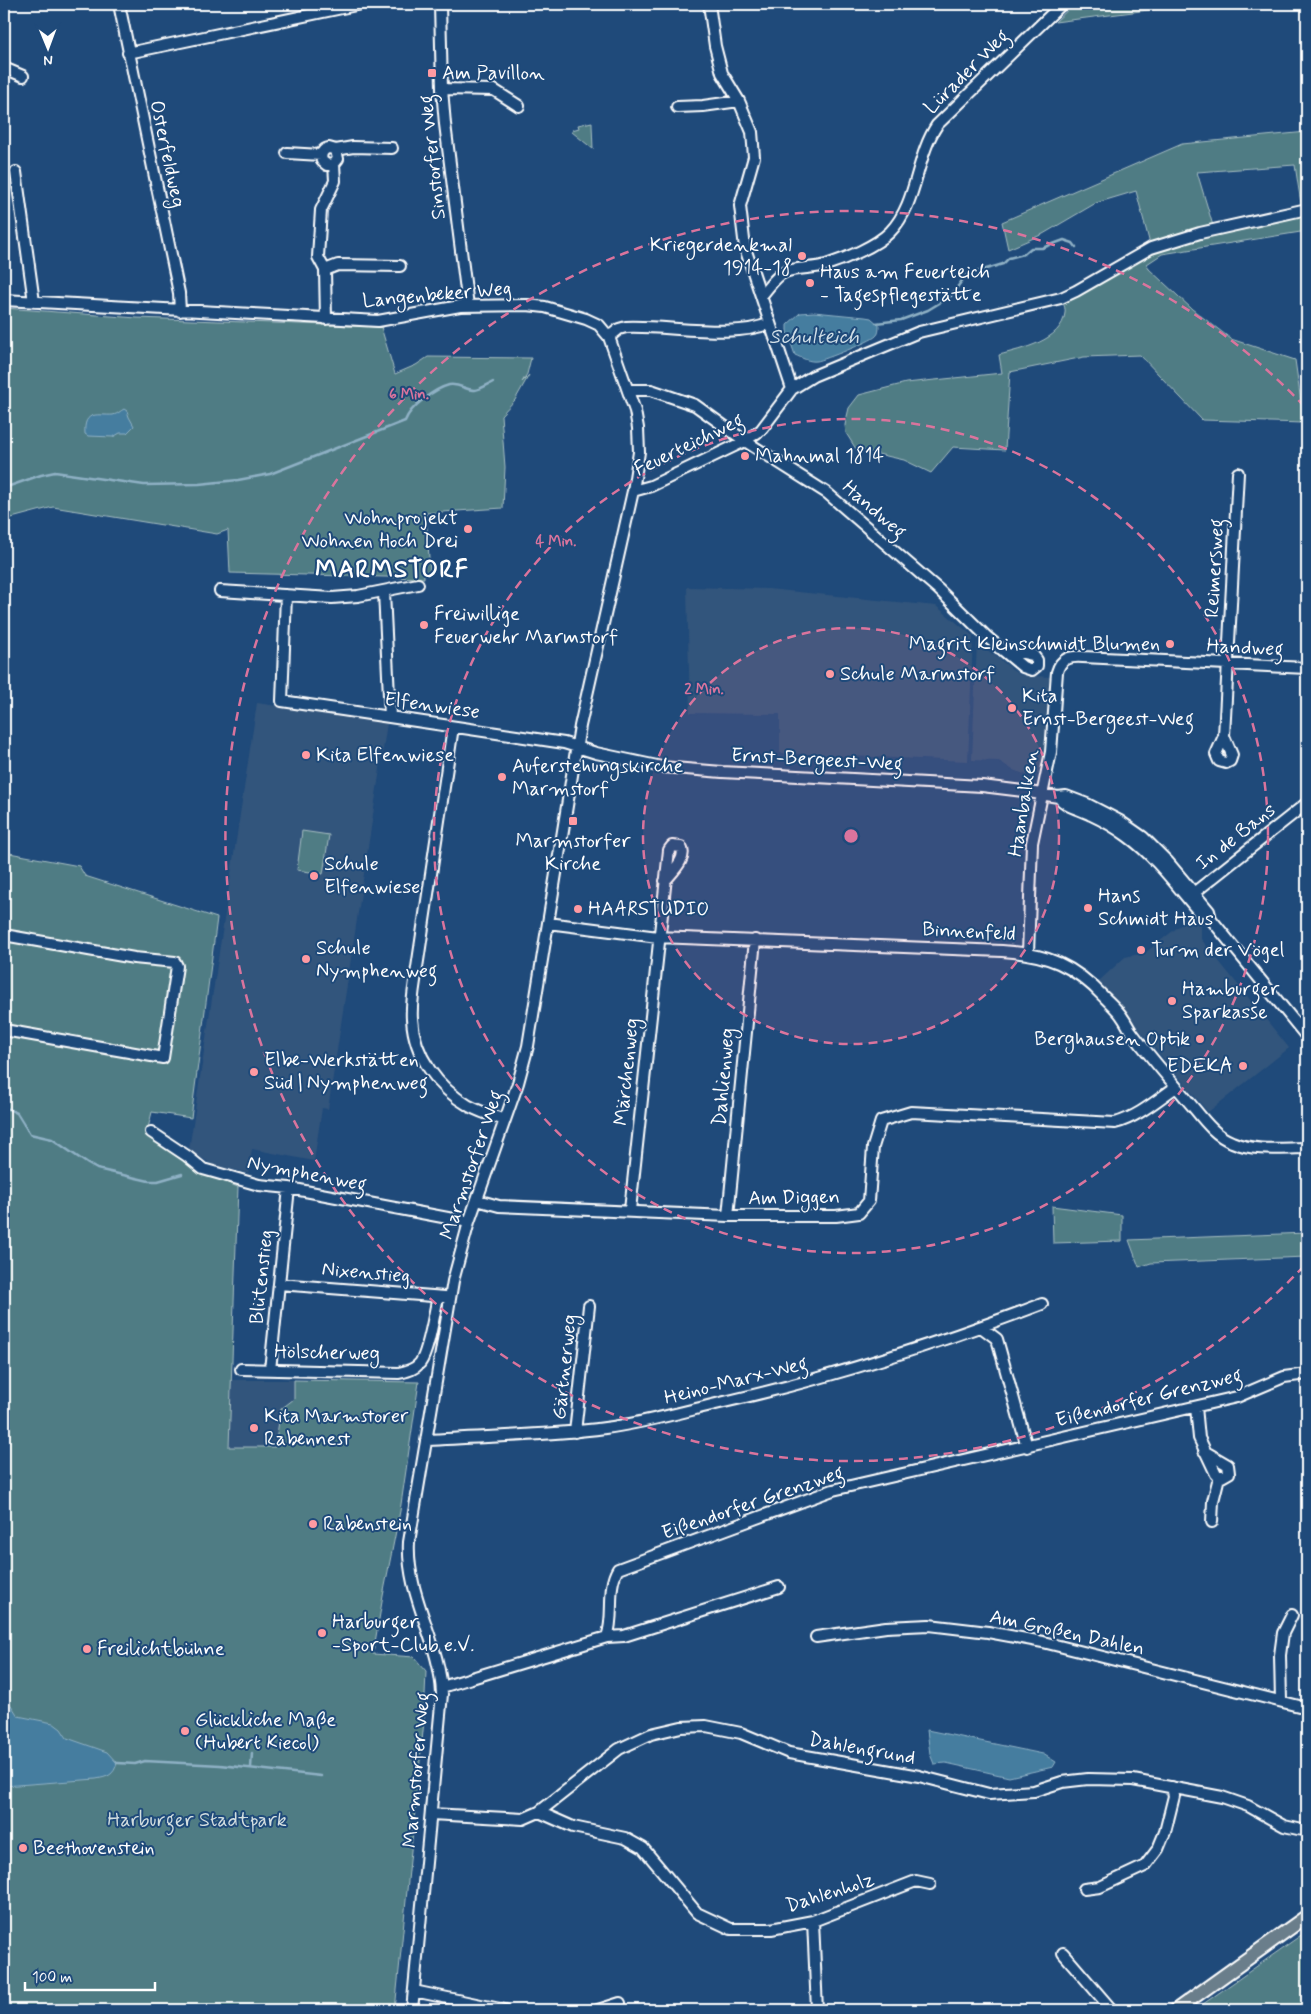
<svg xmlns="http://www.w3.org/2000/svg" width="1311" height="2014" viewBox="0 0 1311 2014" font-family="Mynerve,sans-serif">
<style>
.built{fill:#33557c}
.green{fill:#4f7c84;stroke:#a7bec2;fill-rule:evenodd}
.water{fill:#457d9f;stroke:#8fb1c5}
.lines{fill:none;stroke-linecap:round;stroke-linejoin:round}
.stream{stroke:#8fb1c5;stroke-width:2.5}
.minor-casing{stroke:#fff;stroke-width:14}
.major-casing{stroke:#fff;stroke-width:16}
.minor{stroke:#1f4a7a;stroke-width:10}
.major{stroke:#6b7e8b;stroke-width:12}
.ring{fill:none;stroke:#da749d;stroke-width:2.5;stroke-dasharray:9 6}
.poi-dot{fill:#ff9aa2;stroke:#1f4a7a;stroke-width:2}
.labels{text-anchor:middle;dominant-baseline:central;stroke-width:4;stroke-linejoin:round;paint-order:stroke}
.street-label{font-size:20px;fill:#fff;stroke:#1f4a7a}
.poi-label{font-size:20px;fill:#fff;stroke:#1f4a7a;text-anchor:start}
.park-label{font-size:20px;fill:#d3dee0;stroke:#1f4a7a}
.water-label{font-size:21px;font-style:italic;fill:#d0dee7;stroke:#1f4a7a}
.district-label{font-size:25px;font-weight:bold;letter-spacing:1px;fill:#fff;stroke:#1f4a7a}
.centre{fill:#da749d;stroke:#1f4a7a;stroke-width:2.5}
.ring-label{font-size:15px;text-anchor:middle;font-weight:bold;fill:#da749d;stroke:#1f4a7a;stroke-width:4;stroke-linejoin:round;paint-order:stroke}
</style>
<rect width="100%" height="100%" fill="#1f4a7a"/>
<filter id="ink" filterUnits="userSpaceOnUse"><feTurbulence type="fractalNoise" baseFrequency=".02" numOctaves="2"/><feDisplacementMap in="SourceGraphic" scale="10" xChannelSelector="R" yChannelSelector="G"/><feConvolveMatrix kernelMatrix="1 2 1 2 8 2 1 2 1" color-interpolation-filters="sRGB"/></filter>
<g filter="url(#ink)">
<path class="built" d="M 687,587 L 768,589 L 936,606 L 973,636 L 968,761 L 780,753 L 780,714 L 690,713 Z
M 977,642 L 1020,675 L 1050,677 L 1047,739 L 1042,772 L 1030,776 L 1013,770 L 999,761 L 972,760 Z
M 257,703 L 387,723 L 328,1109 L 322,1108 L 314,1161 L 252,1149 L 248,1173 L 213,1165 L 189,1150 Z
M 1192,916 L 1201,927 L 1201,939 L 1289,1048 L 1208,1112 L 1099,981 L 1125,957 L 1145,953 Z
M 231,1380 L 294,1380 L 294,1399 L 281,1409 L 275,1448 L 229,1447 Z"/>
<path class="green" d="M 1074,4 L 1163,4 L 1164,8 L 1055,22 Z
M 592,122 L 592,125 L 593,149 L 572,132 L 572,130 L 579,128 L 578,125 Z
M 1307,132 L 1307,231 L 1162,254 L 1147,264 L 1149,269 L 1192,309 L 1231,339 L 1295,360 L 1304,423 L 1202,420 L 1140,355 L 1084,357 L 1010,372 L 1005,450 L 953,447 L 931,473 L 904,460 L 856,449 L 846,433 L 845,425 L 849,408 L 859,395 L 906,383 L 1002,373 L 999,355 C 1021,349 1062,341 1065,313 C 1066,309 1063,302 1061,298 L 1151,248 L 1136,191 L 1096,203 L 1043,234 L 1008,249 L 1002,222 L 1182,144 ZM 1295,165 L 1302,210 L 1214,229 L 1197,172 Z
M 4,308 L 137,318 L 381,327 L 395,374 L 416,365 L 428,357 L 531,358 L 527,374 L 522,382 L 529,375 L 515,400 L 501,415 L 505,467 L 503,508 L 426,513 L 430,573 L 424,575 L 424,578 L 230,573 L 228,530 L 217,534 L 53,507 L 4,520 Z
M 302,831 L 329,835 L 323,874 L 297,870 Z
M 4,852 L 79,866 L 85,876 L 217,918 L 191,1118 L 152,1112 L 148,1128 L 204,1174 L 238,1187 L 229,1447 L 275,1447 L 281,1409 L 294,1399 L 294,1380 L 419,1382 L 400,1511 L 383,1596 L 373,1654 L 414,1657 L 426,1671 L 424,1721 L 395,2010 L 4,2010 Z
M 1052,1206 L 1122,1215 L 1122,1241 L 1053,1243 Z
M 1307,1233 L 1307,1257 L 1151,1263 L 1139,1267 L 1129,1240 Z
M 1307,1931 L 1307,2010 L 1197,2010 L 1196,2009 Z"/>
<path class="water" d="M 814,312 L 865,317 L 871,318 L 879,325 C 879,329 879,334 876,336 C 872,341 824,360 817,361 C 809,362 802,358 795,355 L 787,332 L 787,325 L 800,313 Z
M 124,409 L 127,411 L 129,417 L 134,426 L 127,433 L 120,433 L 113,437 L 88,436 L 85,434 C 83,409 99,416 113,415 C 118,414 120,411 124,409 Z
M 4,1694 L 18,1716 L 53,1723 L 61,1729 L 67,1738 L 107,1752 L 117,1763 C 114,1775 108,1777 96,1779 L 4,1786 Z
M 927,1730 L 1043,1754 L 1056,1762 L 1053,1767 L 1009,1777 L 946,1763 L 934,1764 L 930,1754 Z"/>
<g class="lines">
<path class="stream" d="M 876,323 L 901,320 L 928,310 L 951,296 L 966,275 L 1003,264 L 1009,258 L 1024,254 L 1031,248 L 1042,248 L 1064,240 L 1073,243 L 1076,247
M 4,488 L 41,475 L 55,472 L 144,485 L 199,484 L 238,480 L 270,474 L 405,421 C 410,407 434,389 449,385 C 460,383 466,391 475,390 C 481,389 487,385 493,382
M 4,1107 L 17,1113 L 30,1134 L 52,1139 L 88,1164 L 97,1169 L 149,1181 L 158,1181 L 182,1174
M 117,1763 L 135,1764 L 145,1761 L 220,1765 L 321,1776
M 251,1768 L 252,1753"/>
<defs>
<path id="minor" d="M 119,4 L 179,293 L 180,311
M 440,4 L 442,89 L 445,124 L 468,306
M 709,4 L 715,46 L 722,73 L 739,101 L 752,132 L 754,157 L 740,206 L 745,248 L 792,389
M 128,53 L 361,4
M 4,68 L 23,76
M 442,89 L 494,90 L 519,106
M 677,107 L 703,106 L 739,101
M 336,150 L 338,159 L 334,164 L 327,165 L 322,161 C 320,154 323,149 329,148 L 336,150 L 353,147 L 392,148
M 287,153 L 321,155
M 16,172 L 34,302
M 325,270 L 338,265 L 400,266
M 761,296 C 768,289 775,276 785,272 C 797,267 813,269 826,265 C 845,259 876,246 890,232 C 918,203 915,158 937,125 L 1062,4
M 4,300 L 378,321 L 460,306 L 527,305 L 545,307 L 586,319 L 599,325 L 609,337 L 635,411 L 638,428 L 639,452 L 633,491 L 580,726 L 528,1046 L 518,1083 L 469,1222 L 453,1281 L 409,1542 C 406,1596 440,1641 442,1694 L 412,2010
M 326,319 L 325,270 L 318,257 L 321,210 L 335,181 L 334,164
M 609,337 L 619,329 L 626,327 C 667,325 735,339 770,323
M 629,390 L 651,390 L 695,405 L 745,441 L 827,493 L 938,589 L 987,637 L 1023,667 L 1032,670 L 1037,666 L 1037,660 L 1033,655 L 999,648
M 633,491 L 651,486 L 745,441 L 761,430 L 792,389 L 813,376 L 919,332 L 1061,298 L 1076,291 L 1151,248 L 1200,233 L 1307,209
M 220,591 L 332,598 L 358,596 L 418,584
M 384,592 L 390,717
M 286,595 L 282,701 L 564,743 L 596,753 L 662,767 L 722,772 L 982,786 L 1023,791 L 1058,797 L 1066,796 L 1087,804 L 1120,821 L 1143,837 L 1168,862 L 1209,911 L 1211,919 L 1307,1037
M 453,727 L 415,981 C 413,994 411,1007 412,1019 C 414,1056 438,1088 469,1106 C 480,1112 493,1116 505,1120
M 1224,736 L 1232,755 L 1230,761 L 1226,763 L 1219,761 L 1216,754 L 1224,736 L 1238,473
M 1058,797 C 1066,807 1080,809 1091,815 C 1104,821 1116,828 1127,836 C 1155,856 1176,885 1198,911 L 1203,916 L 1211,919
M 1190,896 L 1307,803
M 548,923 L 658,937 L 1002,951 C 1048,954 1074,965 1105,998 C 1111,1004 1119,1011 1123,1018 C 1126,1022 1128,1027 1131,1031 C 1148,1055 1169,1078 1188,1101 C 1201,1116 1213,1135 1232,1142 C 1255,1152 1283,1148 1307,1148
M 4,935 L 134,958 L 175,962 L 177,966 L 163,1058 L 4,1030
M 1028,953 L 1032,843 L 1051,752 L 1057,672 C 1061,658 1070,656 1083,657 L 1307,668
M 151,1132 L 187,1156 L 203,1169 L 259,1185 L 289,1188 L 469,1222
M 477,1200 L 499,1206 L 728,1216 L 836,1216 L 859,1213 L 869,1201 L 873,1147 L 881,1121 L 911,1112 L 1115,1123 C 1138,1117 1157,1100 1176,1087
M 630,1210 L 669,850 L 672,846 L 681,847 C 688,858 672,872 665,881
M 728,1216 L 755,940
M 279,1284 L 445,1297
M 981,1327 L 997,1339 L 1027,1447
M 241,1369 L 399,1373 C 407,1371 414,1370 420,1363 C 429,1351 434,1313 438,1297
M 270,1370 L 289,1188
M 1196,1407 L 1199,1438 L 1216,1474 L 1222,1477 L 1229,1473 L 1228,1465 L 1204,1451
M 575,1432 L 589,1306
M 428,1440 C 487,1436 547,1436 605,1428 C 644,1423 682,1412 720,1403 C 830,1378 937,1344 1042,1304
M 1212,1522 L 1213,1501 L 1219,1477
M 607,1637 L 624,1636 L 779,1587
M 816,1637 L 886,1627 L 929,1625 L 988,1632 L 1043,1642 L 1307,1708
M 442,1687 L 607,1637 C 615,1616 606,1588 618,1569 L 833,1490 L 1237,1397 L 1284,1377 L 1307,1374
M 1281,1701 L 1280,1655 L 1283,1633 L 1292,1615
M 539,1812 L 573,1827 L 625,1838 L 643,1848 L 697,1913 L 731,1929 L 771,1929 L 813,1921 L 916,1881 L 930,1884
M 431,1814 L 523,1819 L 539,1812 L 619,1749 L 651,1734 L 681,1727 L 706,1726 L 741,1733 L 789,1753 L 919,1776 L 989,1794 L 1034,1791 L 1062,1782 L 1088,1779 L 1133,1780 L 1222,1797 L 1248,1806 L 1284,1826 L 1307,1831
M 1084,1889 L 1100,1887 L 1145,1866 L 1158,1849 L 1165,1832 L 1174,1796 L 1172,1787
M 813,1921 L 817,2010
M 1063,1953 L 1112,2010
M 414,1991 L 505,2010
M 598,2010 L 620,2003"/>
<path id="major" d="M 1176,2010 L 1307,1916"/>
</defs>
<use href="#minor" class="minor-casing"/>
<use href="#major" class="major-casing"/>
<use href="#minor" class="minor"/>
<use href="#major" class="major"/>
</g>
</g>
<circle cx="851" cy="836" r="208" fill="#da749d" fill-opacity=".12"/>
<g class="ring">
<circle cx="851" cy="836" r="208"/>
<circle cx="851" cy="836" r="417"/>
<path d="M1304 1266A625 625 0 1 1 1304 406"/>
</g>
<g class="poi-dot">
<rect x="427" y="68" width="10" height="10" rx="2.5"/>
<circle cx="802" cy="256" r="5"/>
<circle cx="810" cy="283" r="5"/>
<circle cx="745" cy="456" r="5"/>
<circle cx="468" cy="529" r="5"/>
<circle cx="424" cy="625" r="5"/>
<circle cx="1170" cy="644" r="5"/>
<circle cx="830" cy="674" r="5"/>
<circle cx="1012" cy="708" r="5"/>
<circle cx="306" cy="755" r="5"/>
<circle cx="502" cy="777" r="5"/>
<rect x="568" y="816" width="10" height="10" rx="2.5"/>
<circle cx="314" cy="876" r="5"/>
<circle cx="1088" cy="908" r="5"/>
<circle cx="578" cy="909" r="5"/>
<circle cx="1141" cy="950" r="5"/>
<circle cx="306" cy="959" r="5"/>
<circle cx="1172" cy="1001" r="5"/>
<circle cx="1200" cy="1039" r="5"/>
<circle cx="1243" cy="1066" r="5"/>
<circle cx="254" cy="1072" r="5"/>
<circle cx="254" cy="1428" r="5"/>
<circle cx="313" cy="1524" r="5"/>
<circle cx="322" cy="1633" r="5"/>
<circle cx="87" cy="1649" r="5"/>
<circle cx="185" cy="1731" r="5"/>
<circle cx="23" cy="1848" r="5"/>
</g>
<g class="labels">
<g class="street-label">
<text transform="translate(967 72) rotate(-45)">Lürader Weg</text>
<text transform="translate(167 154) rotate(78)">Osterfeldweg</text>
<text transform="translate(433 157) rotate(-96)">Sinstorfer Weg</text>
<text transform="translate(437 295) rotate(-5)">Langenbeker Weg</text>
<text transform="translate(689 445) rotate(-26)">Feuerteichweg</text>
<text transform="translate(874 510) rotate(41)">Handweg</text>
<text transform="translate(1215 568) rotate(-87)">Reimersweg</text>
<text transform="translate(1245 648) rotate(3)">Handweg</text>
<text transform="translate(432 706) rotate(8)">Elfenwiese</text>
<text transform="translate(817 760) rotate(3)">Ernst-Bergeest-Weg</text>
<text transform="translate(1024 803) rotate(-81)">Haanbalken</text>
<text transform="translate(1236 837) rotate(-38)">In de Bans</text>
<text transform="translate(969 932) rotate(3)">Binnenfeld</text>
<text transform="translate(627 1072) rotate(-84)">Märchenweg</text>
<text transform="translate(724 1077) rotate(-85)">Dahlienweg</text>
<text transform="translate(472 1165) rotate(-71)">Marmstorfer Weg</text>
<text transform="translate(307 1174) rotate(11)">Nymphenweg</text>
<text transform="translate(794 1198) rotate(-1)">Am Diggen</text>
<text transform="translate(366 1273) rotate(5)">Nixenstieg</text>
<text transform="translate(262 1277) rotate(-84)">Blütenstieg</text>
<text transform="translate(327 1353) rotate(1)">Hölscherweg</text>
<text transform="translate(565 1367) rotate(-84)">Gärtnerweg</text>
<text transform="translate(736 1381) rotate(-14)">Heino-Marx-Weg</text>
<text transform="translate(1149 1398) rotate(-14)">Eißendorfer Grenzweg</text>
<text transform="translate(753 1503) rotate(-19)">Eißendorfer Grenzweg</text>
<text transform="translate(1067 1633) rotate(12)">Am Großen Dahlen</text>
<text transform="translate(862 1749) rotate(10)">Dahlengrund</text>
<text transform="translate(417 1770) rotate(-85)">Marmstorfer Weg</text>
<text transform="translate(830 1893) rotate(-18)">Dahlenholz</text>
</g>
<g class="poi-label">
<text x="442" y="73">Am Pavillon</text>
<text x="792" y="245" text-anchor="end">Kriegerdenkmal<tspan x="792" dy="23">1914-18</tspan></text>
<text x="820" y="272">Haus am Feuerteich<tspan x="820" dy="23">- Tagespflegestätte</tspan></text>
<text x="755" y="456">Mahnmal 1814</text>
<text x="458" y="518" text-anchor="end">Wohnprojekt<tspan x="458" dy="23">Wohnen Hoch Drei</tspan></text>
<text x="434" y="614">Freiwillige<tspan x="434" dy="23">Feuerwehr Marmstorf</tspan></text>
<text x="1160" y="644" text-anchor="end">Magrit Kleinschmidt Blumen</text>
<text x="840" y="674">Schule Marmstorf</text>
<text x="1022" y="696">Kita<tspan x="1022" dy="23">Ernst-Bergeest-Weg</tspan></text>
<text x="316" y="755">Kita Elfenwiese</text>
<text x="512" y="766">Auferstehungskirche<tspan x="512" dy="23">Marmstorf</tspan></text>
<text x="573" y="841" text-anchor="middle">Marmstorfer<tspan x="573" dy="23">Kirche</tspan></text>
<text x="324" y="864">Schule<tspan x="324" dy="23">Elfenwiese</tspan></text>
<text x="1098" y="896">Hans<tspan x="1098" dy="23">Schmidt Haus</tspan></text>
<text x="588" y="909">HAARSTUDIO</text>
<text x="316" y="948">Schule<tspan x="316" dy="23">Nymphenweg</tspan></text>
<text x="1151" y="950">Turm der Vögel</text>
<text x="1182" y="989">Hamburger<tspan x="1182" dy="23">Sparkasse</tspan></text>
<text x="1190" y="1039" text-anchor="end">Berghausen Optik</text>
<text x="264" y="1060">Elbe-Werkstätten<tspan x="264" dy="23">Süd | Nymphenweg</tspan></text>
<text x="1233" y="1066" text-anchor="end">EDEKA</text>
<text x="264" y="1416">Kita Marmstorer<tspan x="264" dy="23">Rabennest</tspan></text>
<text x="323" y="1524">Rabenstein</text>
<text x="332" y="1622">Harburger<tspan x="332" dy="23">-Sport-Club e.V.</tspan></text>
<text x="97" y="1649">Freilichtbühne</text>
<text x="195" y="1720">Glückliche Maße<tspan x="195" dy="23">(Hubert Kiecol)</tspan></text>
<text x="33" y="1848">Beethovenstein</text>
</g>
<g class="park-label">
<text x="197" y="1820">Harburger Stadtpark</text>
</g>
<g class="water-label">
<text x="814" y="337">Schulteich</text>
</g>
<g class="district-label">
<text x="392" y="570">MARMSTORF</text>
</g>
</g>
<circle cx="851" cy="836" r="8" class="centre"/>
<g class="ring-label">
<text x="409" y="399">6 Min.</text>
<text x="556" y="546">4 Min.</text>
<text x="704" y="694">2 Min.</text>
</g>
<rect width="1311" height="2014" fill="none" stroke="#1f4a7a" stroke-width="20"/>
<rect x="10" y="10" width="1291" height="1994" fill="none" stroke="#fff" stroke-width="2" filter="url(#ink)"/>
<g transform="translate(48 48) rotate(179)" stroke="#1f4a7a" stroke-width="4" paint-order="stroke">
<path d="M0-4L9 19L0 12L-9 19Z" fill="#ffffff"/>
<text y="-8" font-size="14" font-weight="bold" text-anchor="middle" fill="#ffffff">N</text>
</g>
<path d="M25 1982v8h130v-8" fill="none" stroke="#ffffff" stroke-width="2.5"/>
<text x="32" y="1982" font-size="15" fill="#ffffff" stroke="#1f4a7a" stroke-width="4" paint-order="stroke">100 m</text>
</svg>
